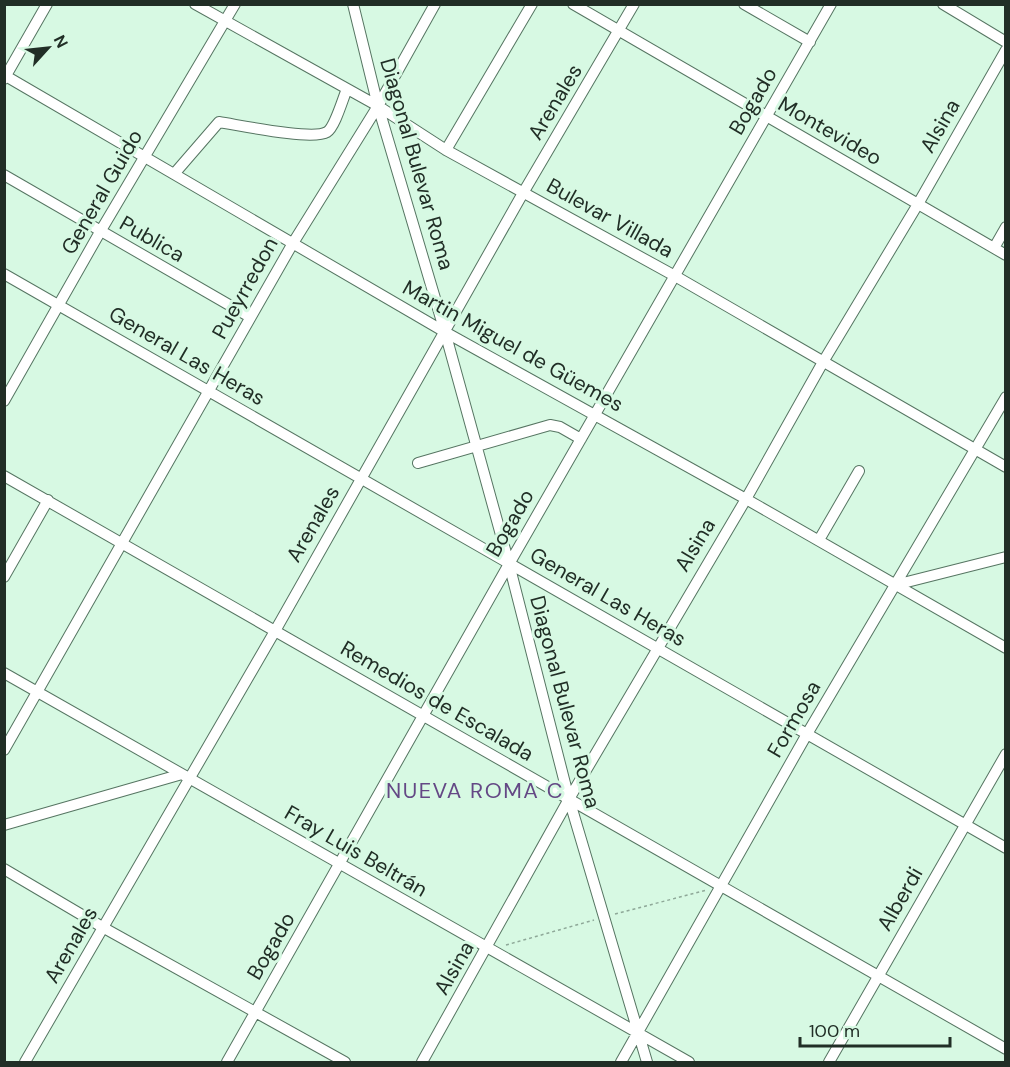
<svg xmlns="http://www.w3.org/2000/svg" width="1010" height="1067" viewBox="0 0 1010 1067" font-family="'DM Sans',sans-serif">
<style>
.lines{fill:none;stroke-linecap:round;stroke-linejoin:round}
.minor-casing{stroke:#567562;stroke-width:12}
.path{stroke:#8ea898;stroke-width:1.5;stroke-dasharray:3 3;stroke-linecap:butt}
.minor{stroke:#fff;stroke-width:10}
.labels{text-anchor:middle;dominant-baseline:central;stroke-width:6;stroke-linejoin:round;paint-order:stroke}
.street-label{font-size:21px;fill:#212e26;stroke:#d7f9e3}
.neighbourhood-label{font-size:22px;letter-spacing:1.5px;fill:#644885;stroke:#d7f9e3}
</style>
<rect width="100%" height="100%" fill="#d7f9e3"/>
<g class="lines">
<defs>
<path id="minor" d="M 195,4 L 378,106 L 446,150 L 675,276 L 1006,467
M 353,4 L 378,106 L 445,332 L 509,564 L 569,799 L 647,1062
M 573,4 L 1006,255
M 744,4 L 810,42
M 943,4 L 1006,42
M 4,75 L 445,332 L 746,499 L 1006,648
M 4,79 L 47,4
M 446,150 L 532,4
M 174,174 L 219,122 C 239,125 312,141 327,132 C 335,127 343,98 347,89
M 4,175 L 250,317
M 994,248 L 1006,227
M 4,274 L 1006,848
M 4,401 L 100,232 L 235,4
M 418,463 L 550,425 L 560,427 L 581,439
M 4,476 L 1006,1049
M 819,540 L 859,471
M 4,577 L 48,500
M 895,585 L 1006,557
M 4,673 L 689,1062
M 4,750 L 293,243 L 378,106 L 435,4
M 4,825 L 182,774
M 4,869 L 104,928 L 345,1062
M 25,1062 L 275,631 L 523,193 L 634,4
M 227,1062 L 509,564 L 831,4
M 422,1062 L 569,799 L 746,499 L 823,362 L 918,204 L 1006,50
M 621,1062 L 807,734 L 1006,397
M 829,1062 L 1006,754"/>
</defs>
<use href="#minor" class="minor-casing"/>
<path class="path" d="M 615,914 L 707,890
M 506,945 L 594,920"/>
<use href="#minor" class="minor"/>
</g>
<g class="labels">
<g class="street-label">
<text transform="translate(753 101) rotate(-60)">Bogado</text>
<text transform="translate(555 102) rotate(-59)">Arenales</text>
<text transform="translate(940 126) rotate(-60)">Alsina</text>
<text transform="translate(830 131) rotate(30)">Montevideo</text>
<text transform="translate(417 164) rotate(74)">Diagonal Bulevar Roma</text>
<text transform="translate(102 192) rotate(-60)">General Guido</text>
<text transform="translate(610 218) rotate(29)">Bulevar Villada</text>
<text transform="translate(152 239) rotate(30)">Publica</text>
<text transform="translate(245 288) rotate(-61)">Pueyrredon</text>
<text transform="translate(513 346) rotate(29)">Martin Miguel de Güemes</text>
<text transform="translate(187 356) rotate(30)">General Las Heras</text>
<text transform="translate(510 523) rotate(-60)">Bogado</text>
<text transform="translate(313 524) rotate(-60)">Arenales</text>
<text transform="translate(695 545) rotate(-59)">Alsina</text>
<text transform="translate(608 597) rotate(30)">General Las Heras</text>
<text transform="translate(437 701) rotate(30)">Remedios de Escalada</text>
<text transform="translate(565 702) rotate(75)">Diagonal Bulevar Roma</text>
<text transform="translate(794 719) rotate(-60)">Formosa</text>
<text transform="translate(356 851) rotate(30)">Fray Luis Beltrán</text>
<text transform="translate(900 899) rotate(-60)">Alberdi</text>
<text transform="translate(71 945) rotate(-60)">Arenales</text>
<text transform="translate(271 946) rotate(-60)">Bogado</text>
<text transform="translate(454 968) rotate(-60)">Alsina</text>
</g>
<g class="neighbourhood-label">
<text x="475" y="790">NUEVA ROMA C</text>
</g>
</g>
<rect width="1010" height="1067" fill="none" stroke="#212e26" stroke-width="12"/>
<g transform="translate(48 48) rotate(63)" stroke="#d7f9e3" stroke-width="4.5" paint-order="stroke">
<path d="M0-4.5L10 22L0 15L-10 22Z" fill="#212e26"/>
<text y="-9" font-size="16" font-weight="bold" text-anchor="middle" fill="#212e26">N</text>
</g>
<path d="M800 1037v9h150v-9" fill="none" stroke="#212e26" stroke-width="3"/>
<text x="809" y="1037" font-size="18" fill="#212e26" stroke="#d7f9e3" stroke-width="4.5" paint-order="stroke">100 m</text>
</svg>
